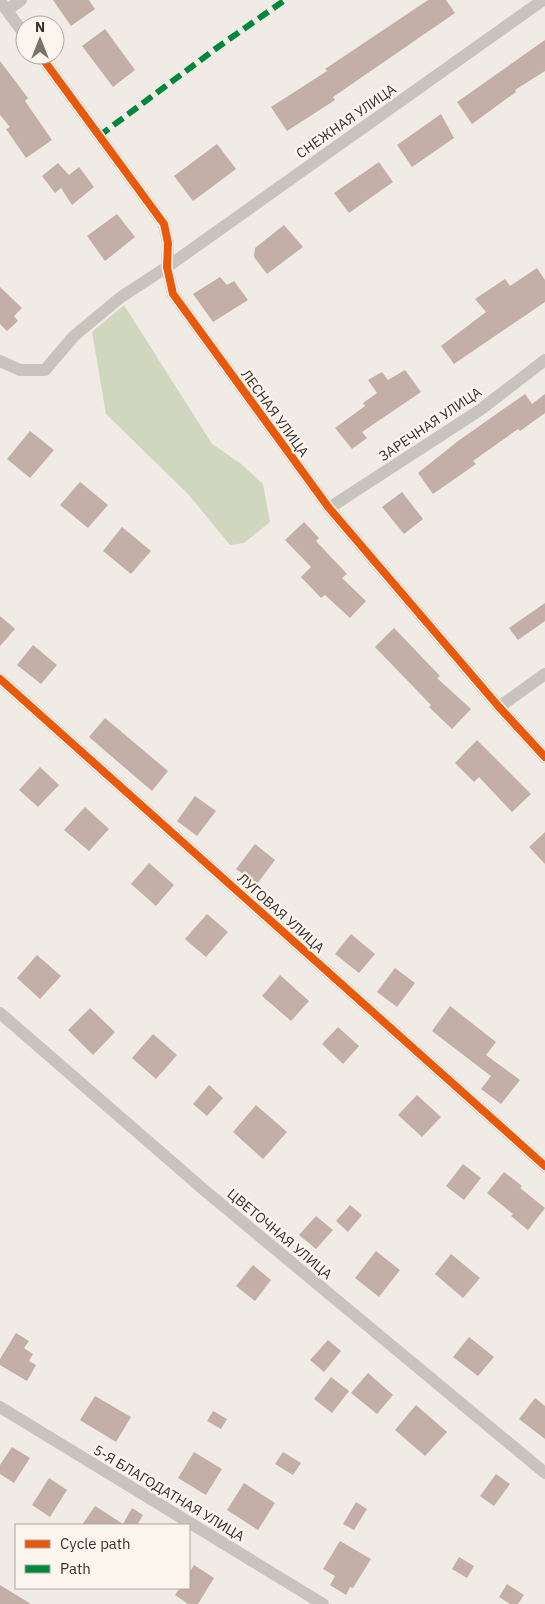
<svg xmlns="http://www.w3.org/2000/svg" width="545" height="1604" viewBox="0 0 545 1604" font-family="'IBM Plex Sans',sans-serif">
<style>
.green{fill:#d1d6bf}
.building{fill:#c3afa7}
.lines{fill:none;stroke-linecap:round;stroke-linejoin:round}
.street{stroke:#c9c3be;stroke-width:12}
.quiet{stroke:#00873e;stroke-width:6;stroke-dasharray:12 6;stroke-linecap:butt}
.cycleway-casing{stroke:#fbf5ee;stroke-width:11}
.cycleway{stroke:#e8590c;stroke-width:8}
.labels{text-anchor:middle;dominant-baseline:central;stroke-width:4.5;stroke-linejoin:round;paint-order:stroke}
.street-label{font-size:14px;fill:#3b302b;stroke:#fbf5ee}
</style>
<rect width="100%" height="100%" fill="#f0ebe5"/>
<path class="green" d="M 124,305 L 212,444 L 240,463 L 263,484 L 270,522 L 244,543 L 230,545 L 189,495 L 106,414 L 92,332 Z"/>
<path class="building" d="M 53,0 L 89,0 L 95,9 L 71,26 Z
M 428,0 L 446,0 L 455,13 L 333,97 L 335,100 L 287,131 L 271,107 L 327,71 L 325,69 Z
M 105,29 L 135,70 L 113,87 L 82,46 Z
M 545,40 L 545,71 L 515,90 L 516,92 L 472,124 L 457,102 Z
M 0,61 L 28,98 L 25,101 L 52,140 L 26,158 L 6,129 L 10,127 L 0,115 Z
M 441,114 L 454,138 L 412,167 L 397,145 Z
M 217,144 L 236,169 L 193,201 L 174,176 Z
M 379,162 L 393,182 L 349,213 L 334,193 Z
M 58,163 L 69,175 L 79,167 L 94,187 L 72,205 L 61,188 L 55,193 L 42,176 Z
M 117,214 L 135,237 L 105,261 L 87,236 Z
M 284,225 L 303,247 L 267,274 L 254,257 L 255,248 Z
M 537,268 L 545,280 L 545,302 L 454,364 L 441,346 L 486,312 L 475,299 L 505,279 L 510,286 Z
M 220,277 L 227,285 L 234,281 L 248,300 L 213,322 L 193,294 Z
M 0,287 L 22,308 L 14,316 L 18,321 L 7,331 L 0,324 Z
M 405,370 L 421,392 L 362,432 L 367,438 L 352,449 L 335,428 L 365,406 L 363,403 L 377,393 L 368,380 L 382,372 L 388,380 Z
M 525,394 L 532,404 L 545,394 L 545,413 L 520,431 L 518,429 L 473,461 L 476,464 L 433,494 L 418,473 L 458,441 Z
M 30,431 L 54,450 L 30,478 L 7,459 Z
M 80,482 L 108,505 L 88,528 L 60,505 Z
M 402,492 L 423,519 L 404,534 L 382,507 Z
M 304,522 L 319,538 L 316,541 L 347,574 L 342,578 L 366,601 L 350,618 L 325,595 L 321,598 L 301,577 L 311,567 L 285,540 Z
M 122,527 L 151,551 L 131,574 L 103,551 Z
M 545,603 L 545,621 L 518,640 L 509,628 Z
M 0,616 L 15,629 L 0,646 Z
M 394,628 L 440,676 L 437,678 L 471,709 L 452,729 L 429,707 L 431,705 L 375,647 Z
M 33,645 L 57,665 L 41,684 L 17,665 Z
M 105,718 L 168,771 L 152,791 L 89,737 Z
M 477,740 L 531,794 L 512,812 L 479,777 L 474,782 L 455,763 Z
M 40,767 L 59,785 L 38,807 L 19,790 Z
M 195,796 L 216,811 L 197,836 L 177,821 Z
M 85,807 L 109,829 L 89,851 L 64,830 Z
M 545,832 L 545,864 L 529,847 Z
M 255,844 L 275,860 L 257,884 L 236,869 Z
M 149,863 L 174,885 L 156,906 L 131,884 Z
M 207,914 L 228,932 L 206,957 L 185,939 Z
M 351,934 L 375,954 L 359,973 L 335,954 Z
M 37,955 L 61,976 L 40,999 L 17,978 Z
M 395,968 L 415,983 L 397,1007 L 377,992 Z
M 280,975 L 309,1001 L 291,1021 L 262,996 Z
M 450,1006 L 496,1042 L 486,1055 L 520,1080 L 501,1104 L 481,1089 L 491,1076 L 432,1031 Z
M 90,1008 L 115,1032 L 93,1055 L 68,1030 Z
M 338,1027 L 359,1046 L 343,1064 L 322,1044 Z
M 153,1034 L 177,1055 L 156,1079 L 132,1058 Z
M 209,1085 L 223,1098 L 207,1116 L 193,1104 Z
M 417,1095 L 441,1117 L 422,1137 L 398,1115 Z
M 256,1105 L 287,1132 L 263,1159 L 233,1132 Z
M 463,1164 L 481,1178 L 464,1200 L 446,1186 Z
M 504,1172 L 522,1186 L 520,1188 L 545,1208 L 528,1230 L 511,1216 L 513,1214 L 487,1193 Z
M 350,1205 L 362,1215 L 348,1232 L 336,1221 Z
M 316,1216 L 333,1230 L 316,1249 L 299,1235 Z
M 376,1251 L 400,1270 L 379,1297 L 355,1278 Z
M 451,1254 L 480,1278 L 463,1298 L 435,1274 Z
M 253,1265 L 271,1280 L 255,1301 L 236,1286 Z
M 16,1333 L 29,1341 L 24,1348 L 33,1354 L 29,1361 L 36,1365 L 27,1381 L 0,1365 L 0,1359 Z
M 469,1337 L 494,1357 L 478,1376 L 453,1357 Z
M 328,1340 L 341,1351 L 324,1372 L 310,1360 Z
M 368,1373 L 393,1395 L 377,1414 L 351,1393 Z
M 331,1377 L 349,1391 L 332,1413 L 314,1399 Z
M 95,1396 L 131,1417 L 116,1442 L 80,1420 Z
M 535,1398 L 545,1406 L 545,1439 L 519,1419 Z
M 416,1405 L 447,1432 L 425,1456 L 395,1430 Z
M 213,1411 L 227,1419 L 221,1429 L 207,1421 Z
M 12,1447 L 30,1458 L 14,1483 L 0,1474 L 0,1465 Z
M 194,1452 L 222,1469 L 206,1495 L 178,1478 Z
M 283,1452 L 301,1463 L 293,1475 L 275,1464 Z
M 496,1474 L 510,1484 L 494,1506 L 480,1496 Z
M 49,1478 L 67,1490 L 50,1517 L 32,1505 Z
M 244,1483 L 275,1503 L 258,1530 L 227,1510 Z
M 356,1502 L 367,1509 L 354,1530 L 343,1524 Z
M 95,1506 L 123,1524 L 132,1508 L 143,1515 L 137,1525 L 82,1525 Z
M 340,1541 L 371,1559 L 353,1588 L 350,1587 L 346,1595 L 330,1585 L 335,1576 L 323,1569 Z
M 459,1557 L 474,1566 L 467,1578 L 452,1569 Z
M 194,1565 L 214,1578 L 198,1604 L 188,1604 L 175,1595 L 180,1588 L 189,1588 L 189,1573 Z
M 507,1584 L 524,1595 L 518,1604 L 510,1604 L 499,1597 Z
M 0,1585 L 31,1604 L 0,1604 Z"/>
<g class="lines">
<path class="street" d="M 0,1 L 25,35
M 7,10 L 21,0
M 40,55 L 164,224 L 168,243 L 167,267 L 173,294 L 329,508 L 499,707 L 545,757
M 0,361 L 20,370 L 45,370 L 74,336 L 121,297 L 167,267 L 543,0
M 329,508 L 480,410 L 545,360
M 0,679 L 545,1166
M 499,707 L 545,674
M 0,1013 L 203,1189 L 545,1473
M 0,1407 L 323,1604"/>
<path class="quiet" d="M 99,136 L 218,47 L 285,0"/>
<defs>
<path id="cycleway" d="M 40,55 L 164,224 L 168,243 L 167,267 L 173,294 L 329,508 L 499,707 L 545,757
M 0,679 L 545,1166"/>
</defs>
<use href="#cycleway" class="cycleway-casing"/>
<use href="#cycleway" class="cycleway"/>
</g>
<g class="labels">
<g class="street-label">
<text transform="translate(346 121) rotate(-35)">СНЕЖНАЯ УЛИЦА</text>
<text transform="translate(275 413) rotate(54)">ЛЕСНАЯ УЛИЦА</text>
<text transform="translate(430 424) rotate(-34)">ЗАРЕЧНАЯ УЛИЦА</text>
<text transform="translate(281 913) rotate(42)">ЛУГОВАЯ УЛИЦА</text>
<text transform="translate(280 1234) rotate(40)">ЦВЕТОЧНАЯ УЛИЦА</text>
<text transform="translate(169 1493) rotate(31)">5-Я БЛАГОДАТНАЯ УЛИЦА</text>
</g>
</g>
<rect x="15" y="1524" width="175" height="65" fill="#fbf5ee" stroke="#aea6a0"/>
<rect x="25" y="1540" width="25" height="8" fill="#e8590c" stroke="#aea6a0"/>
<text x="60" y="1549" font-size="15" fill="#3b302b">Cycle path</text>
<rect x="25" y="1565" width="25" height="8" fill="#00873e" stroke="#aea6a0"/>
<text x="60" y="1574" font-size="15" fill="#3b302b">Path</text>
<g transform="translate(40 40)"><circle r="24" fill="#fbf5ee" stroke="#aea6a0"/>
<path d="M0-4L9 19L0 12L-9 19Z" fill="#7a716c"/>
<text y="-8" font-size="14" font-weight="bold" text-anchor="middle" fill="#3b302b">N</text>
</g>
</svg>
